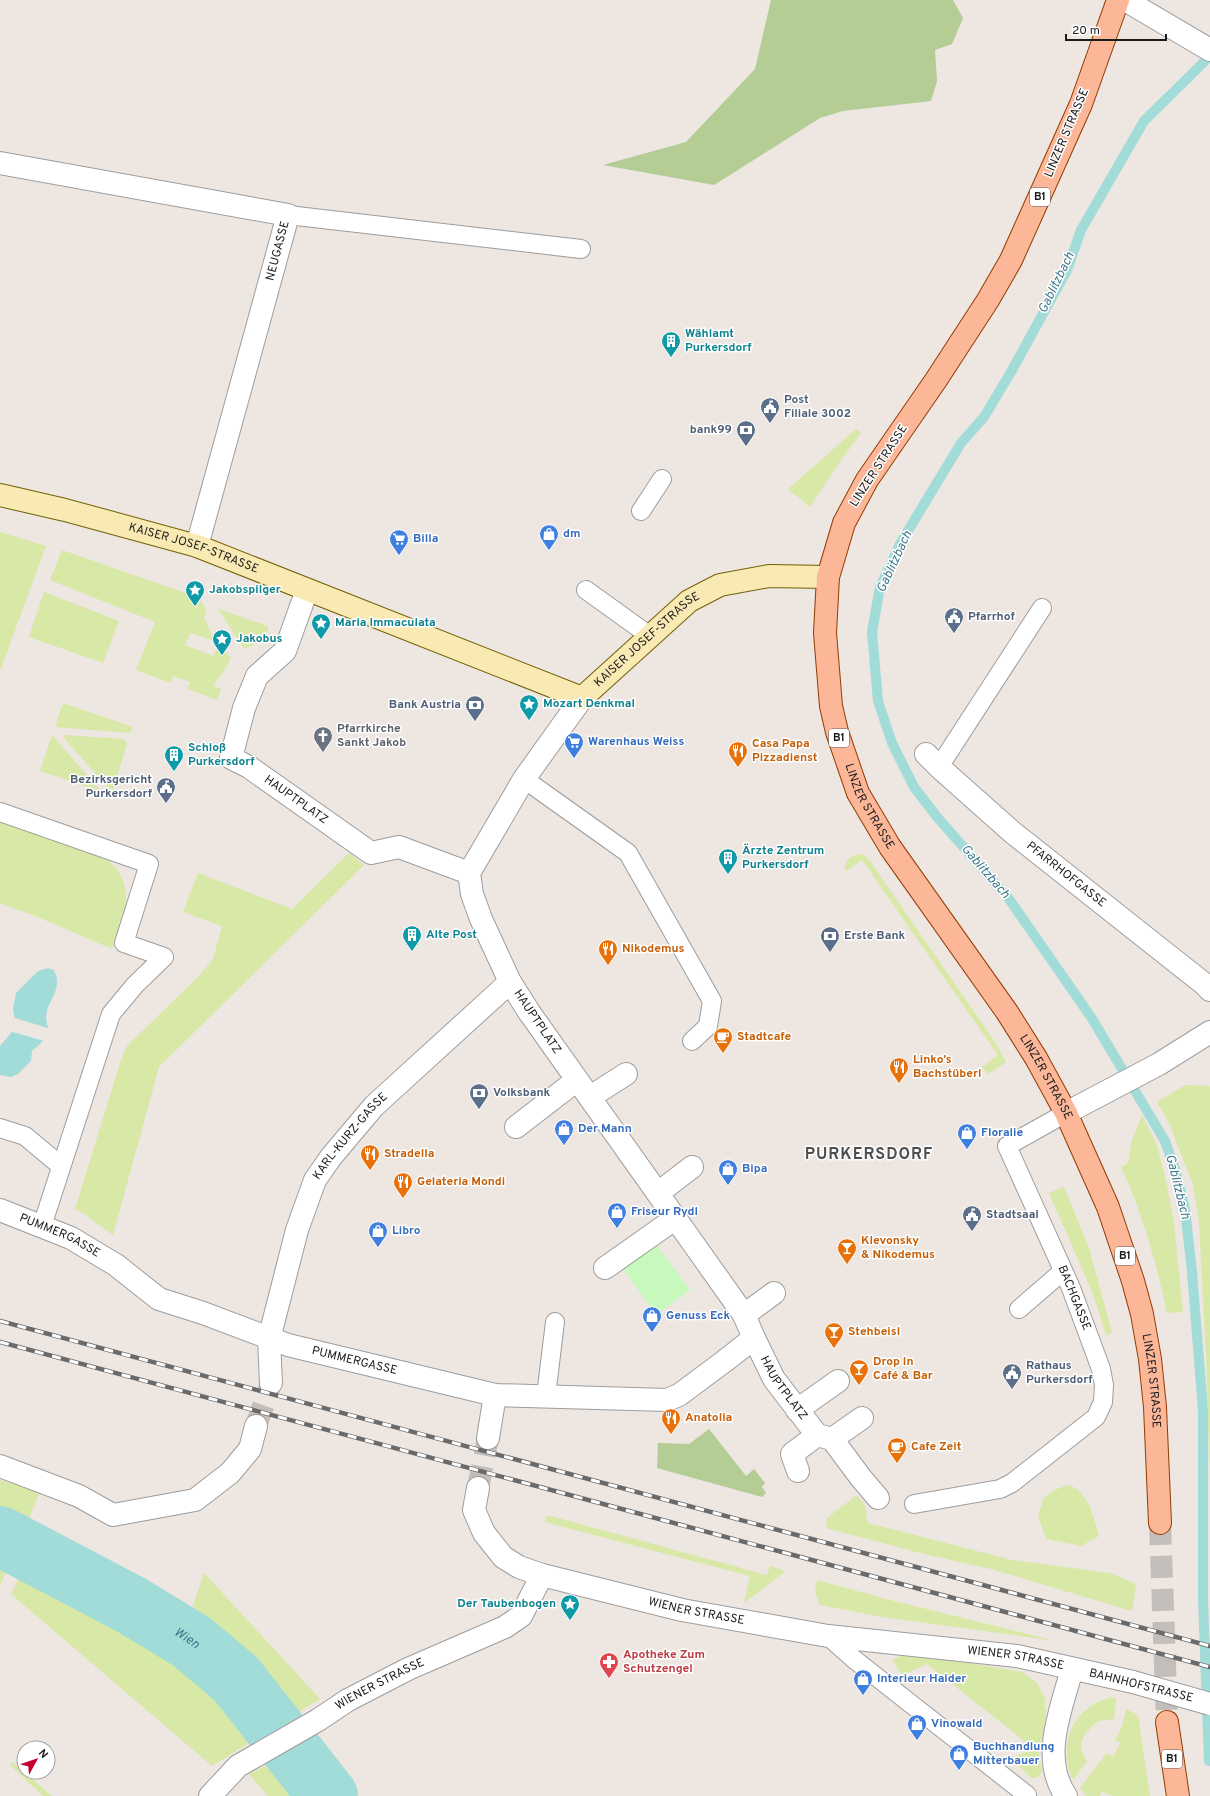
<svg xmlns="http://www.w3.org/2000/svg" width="1210" height="1796" viewBox="0 0 1210 1796" font-family="Overpass,sans-serif">
<style>
.grass{fill:#d8e8a6}
.forest{fill:#b4cd95}
.park{fill:#c7f9bc}
.water{fill:#a1dcd9}
.pier{fill:#ede6e1}
.lines{fill:none;stroke-linecap:round;stroke-linejoin:round}
.stream{stroke:#a1dcd9;stroke-width:10}
.river{stroke:#a1dcd9;stroke-width:60}
.minor-tunnel{stroke:#c3beba;stroke-width:22;stroke-dasharray:22 11;stroke-linecap:butt}
.primary-tunnel{stroke:#c3beba;stroke-width:22;stroke-dasharray:22 11;stroke-linecap:butt}
.service-casing{stroke:#9d9d9d;stroke-width:20}
.pedestrian-casing{stroke:#9d9d9d;stroke-width:24}
.minor-casing{stroke:#9d9d9d;stroke-width:24}
.tertiary-casing{stroke:#9d9d9d;stroke-width:24}
.secondary-casing{stroke:#716005;stroke-width:24}
.primary-casing{stroke:#933c00;stroke-width:24}
.service{stroke:#fff;stroke-width:18}
.pedestrian{stroke:#fff;stroke-width:22}
.minor{stroke:#fff;stroke-width:22}
.tertiary{stroke:#fff;stroke-width:22}
.secondary{stroke:#f9eab3;stroke-width:22}
.primary{stroke:#fcb698;stroke-width:22}
.rail-casing{stroke:#6a6a6a;stroke-width:4.5}
.rail{stroke:#fff;stroke-width:3;stroke-dasharray:9;stroke-linecap:butt}
.minor-bridge-casing{stroke:#9d9d9d;stroke-width:24;stroke-linecap:butt}
.minor-bridge{stroke:#fff;stroke-width:22}
.labels{text-anchor:middle;dominant-baseline:central;stroke-width:3;stroke-linejoin:round;paint-order:stroke}
.shield{fill:#fff;stroke:#606060;stroke-width:1}
.shield-label{font-size:11px;font-weight:bold;fill:#1c1c1c}
.street-label{font-size:12px;fill:#1c1c1c;stroke:#fff}
.culture-label{font-size:12px;font-weight:bold;fill:#0d838f;stroke:#fff;text-anchor:start}
.service-label{font-size:12px;font-weight:bold;fill:#4e5e75;stroke:#fff;text-anchor:start}
.shop-label{font-size:12px;font-weight:bold;fill:#366cbe;stroke:#fff;text-anchor:start}
.worship-label{font-size:12px;font-weight:bold;fill:#5b616d;stroke:#fff;text-anchor:start}
.food-label{font-size:12px;font-weight:bold;fill:#c56008;stroke:#fff;text-anchor:start}
.health-label{font-size:12px;font-weight:bold;fill:#be3a42;stroke:#fff;text-anchor:start}
.water-label{font-size:13px;font-style:italic;fill:#3e798c;stroke:#fff}
.district-label{font-size:16px;font-weight:bold;letter-spacing:1px;fill:#4f4f4f;stroke:#fff}
</style>
<rect width="100%" height="100%" fill="#ede6e1"/>
<path class="grass" d="M 856,429 L 861,433 L 842,459 L 810,507 L 788,489 Z
M 0,532 L 46,546 L 0,671 Z
M 62,550 L 194,596 C 203,601 208,608 204,618 L 215,641 L 190,633 L 185,645 L 213,656 L 215,651 L 222,648 L 231,658 L 224,671 L 213,686 L 221,689 L 217,700 L 188,689 L 190,682 L 173,676 L 171,683 L 136,670 L 155,622 L 50,580 Z
M 44,592 L 119,621 L 103,663 L 29,637 Z
M 218,609 L 268,626 C 269,642 256,644 244,649 Z
M 63,703 L 133,727 L 130,733 L 55,727 Z
M 52,735 L 102,792 L 40,771 Z
M 65,735 L 124,739 L 127,744 L 113,790 L 110,790 L 64,738 Z
M 0,819 L 104,857 C 138,881 125,917 112,949 L 40,918 L 0,903 Z
M 349,853 L 364,865 L 159,1067 L 113,1235 L 86,1215 L 75,1209 L 121,1060 L 127,1046 L 200,975 L 213,959 L 222,926 L 183,912 L 198,873 L 292,909 Z
M 860,854 L 865,856 L 870,861 L 997,1045 L 1006,1062 L 988,1074 L 982,1067 L 998,1055 L 862,860 L 846,871 L 845,867 C 846,859 852,855 860,854 Z
M 1185,1085 L 1209,1086 L 1210,1087 L 1210,1481 L 1206,1355 L 1199,1222 L 1193,1185 L 1169,1123 L 1157,1102 Z
M 1142,1115 L 1157,1145 L 1167,1185 L 1174,1223 L 1183,1312 L 1167,1313 C 1157,1265 1142,1212 1121,1167 L 1128,1163 L 1132,1140 Z
M 1064,1187 L 1089,1248 L 1112,1333 L 1106,1335 L 1093,1294 L 1049,1193 Z
M 0,1480 L 40,1492 L 0,1586 Z
M 1068,1485 C 1088,1490 1094,1518 1099,1536 L 1081,1546 L 1046,1539 L 1038,1515 L 1044,1497 L 1057,1489 Z
M 857,1495 L 865,1506 L 868,1523 L 1012,1560 L 1110,1573 L 1136,1584 L 1132,1611 L 991,1569 L 924,1554 L 826,1528 L 827,1518 Z
M 547,1515 L 767,1575 L 770,1566 L 786,1571 L 744,1603 L 750,1576 L 548,1523 L 545,1522 Z
M 41,1531 L 192,1609 L 204,1573 L 320,1699 L 212,1766 L 11,1594 Z
M 817,1580 L 886,1599 L 1056,1641 L 883,1617 L 820,1605 L 815,1592 Z
M 908,1653 L 1022,1672 L 1037,1683 L 1045,1698 L 1046,1718 L 1039,1753 L 1042,1772 L 1037,1778 L 1032,1778 L 1010,1759 L 1033,1748 L 927,1664 L 902,1675 L 892,1660 Z
M 1111,1697 L 1116,1698 L 1114,1719 L 1098,1721 C 1084,1733 1075,1744 1087,1761 L 1073,1780 C 1060,1753 1067,1720 1094,1704 C 1099,1701 1106,1699 1111,1697 Z
M 1126,1709 L 1138,1715 L 1150,1796 L 1114,1796 L 1102,1792 L 1099,1796 L 1086,1796 L 1080,1788 L 1106,1754 L 1114,1756 L 1120,1743 L 1115,1740 L 1122,1727 Z
M 314,1742 L 358,1796 L 268,1796 L 249,1774 Z
M 12,1762 L 52,1796 L 43,1796 L 10,1765 Z"/>
<path class="forest" d="M 771,0 L 953,0 L 963,18 L 952,44 L 935,50 L 937,81 L 931,101 L 843,111 L 820,118 L 714,185 L 603,165 L 686,142 L 755,69 Z
M 709,1429 L 746,1476 L 754,1469 L 765,1483 L 762,1487 L 766,1493 L 762,1497 L 657,1468 L 658,1443 L 689,1444 Z"/>
<path class="park" d="M 655,1243 L 690,1290 L 656,1315 L 622,1267 Z"/>
<path class="water" d="M 48,968 L 54,970 C 55,973 57,977 57,980 C 58,1000 39,1007 49,1029 L 42,1042 L 32,1051 L 31,1061 L 18,1074 L 11,1077 L 0,1075 L 0,1046 L 11,1033 L 15,1022 L 13,1008 L 16,993 L 38,971 Z"/>
<path class="pier" d="M 12,1017 L 51,1029 L 51,1030 L 44,1041 L 9,1031 L 13,1021 Z"/>
<g class="lines">
<path class="stream" d="M 1209,1761 L 1203,1599 L 1203,1411 L 1192,1272 L 1185,1209 L 1176,1172 L 1165,1141 L 1091,1017 L 1009,899 L 937,817 L 914,787 L 892,743 L 878,701 L 872,632 L 880,587 L 900,544 L 961,443 L 984,417 L 1011,372 L 1067,270 L 1081,230 L 1144,121 L 1210,56"/>
<path class="river" id="s1" d="M 0,1536 L 133,1606 L 192,1642 L 236,1679 L 328,1796"/>
<path class="minor-tunnel" d="M 256,1426 L 271,1383
M 478,1488 L 488,1438"/>
<path class="primary-tunnel" d="M 1160,1523 L 1167,1722"/>
<defs>
<path id="service" d="M 288,215 L 581,249
M 641,511 L 662,479
M 586,590 L 650,636
M 939,767 L 1042,608
M 524,779 L 628,853 L 712,1001 L 708,1026 L 692,1041
M 0,812 L 149,864 L 124,943 L 164,957 L 135,985 L 111,1014 L 42,1226
M 0,1128 L 25,1136 L 61,1166
M 1019,1309 L 1063,1271
M 546,1396 L 555,1322
M 914,1504 L 1000,1489 L 1012,1483 L 1096,1417 L 1103,1402 L 1104,1385 L 1101,1369 L 1071,1288 L 1007,1146 L 1066,1113
M 828,1636 L 855,1660 L 1027,1795"/>
<g id="pedestrian">
<path id="s2" d="M 529,1012 L 744,1315 L 754,1338 L 774,1379 L 817,1435 L 832,1439 L 861,1478 L 878,1498"/>
<path d="M 590,1097 L 626,1074"/>
<path d="M 516,1127 L 577,1080"/>
<path d="M 658,1193 L 692,1167"/>
<path d="M 605,1268 L 676,1218"/>
<path d="M 744,1315 L 774,1293"/>
<path d="M 726,1360 L 754,1338"/>
<path d="M 797,1410 L 838,1381"/>
<path d="M 832,1439 L 862,1418"/>
<path d="M 798,1471 L 792,1454 L 817,1435"/>
</g>
<g id="minor">
<path d="M 1125,0 L 1210,50"/>
<path d="M 0,163 L 288,215 L 197,546"/>
<path id="s3" d="M 307,590 L 285,651 L 257,676 L 244,708 L 231,758 L 249,767 L 371,853 L 399,847 L 469,873"/>
<path id="s4" d="M 926,754 L 939,767 L 1012,832 L 1203,983 L 1210,990"/>
<path d="M 529,1012 L 510,982 L 481,919 L 472,894 L 469,873 L 524,779 L 582,698"/>
<path id="s5" d="M 0,1210 L 71,1238 L 116,1265 L 159,1299 L 203,1313 L 288,1345 L 495,1395 L 667,1400 L 679,1395 L 726,1360"/>
<path id="s6" d="M 271,1383 L 269,1339 L 297,1230 L 315,1180 L 331,1157 L 374,1106 L 510,982"/>
<path d="M 488,1438 L 495,1395"/>
<path d="M 0,1466 L 79,1496 L 113,1515 L 195,1500 L 230,1473 L 250,1449 L 256,1426"/>
<path id="s7" d="M 478,1488 L 474,1510 L 484,1533 L 503,1557 L 519,1567 L 542,1575 L 682,1610 L 828,1636 L 1017,1656 L 1133,1682"/>
<path id="s8" d="M 210,1796 L 238,1766 L 318,1720 L 348,1700 L 408,1669 L 505,1627 L 521,1616 L 542,1575"/>
<path d="M 1066,1796 C 1040,1758 1061,1710 1072,1669"/>
</g>
<path id="tertiary" d="M 1066,1113 L 1159,1064 L 1210,1032"/>
<g id="secondary">
<path id="s9" d="M 0,495 L 65,510 L 197,546 L 582,698 L 689,601 L 720,585 L 769,576 L 828,577"/>
</g>
<g id="primary">
<path id="s10" d="M 1118,0 L 1081,104 L 1011,260 L 988,300 L 936,380 L 867,480 L 844,523 L 828,577 L 825,633 L 831,706 L 837,732 L 858,793 L 890,847 L 1007,1012 L 1036,1058 L 1066,1113 L 1108,1207 L 1133,1281 L 1142,1314 L 1150,1359 L 1155,1407 L 1160,1523"/>
<path d="M 1167,1722 L 1178,1796"/>
</g>
</defs>
<use href="#service" class="service-casing"/>
<use href="#pedestrian" class="pedestrian-casing"/>
<use href="#minor" class="minor-casing"/>
<use href="#tertiary" class="tertiary-casing"/>
<use href="#secondary" class="secondary-casing"/>
<use href="#primary" class="primary-casing"/>
<use href="#service" class="service"/>
<use href="#pedestrian" class="pedestrian"/>
<use href="#minor" class="minor"/>
<use href="#tertiary" class="tertiary"/>
<use href="#secondary" class="secondary"/>
<use href="#primary" class="primary"/>
<defs>
<path id="rail" d="M 0,1321 L 1210,1646
M 0,1342 L 1210,1667"/>
</defs>
<use href="#rail" class="rail-casing"/>
<use href="#rail" class="rail"/>
<defs>
<path id="minor-bridge" d="M 1133,1682 L 1210,1704"/>
</defs>
<use href="#minor-bridge" class="minor-bridge-casing"/>
<use href="#minor-bridge" class="minor-bridge"/>
</g>
<defs>
<symbol id="building-pin" viewBox="-11 -11 22 30"><path d="M0 17L-7.5 6A9.5 9.5 0 1 1 7.5 6Z" fill="#0f9aa8" stroke="#fff"/><path d="M-4-6H4V6H1V3H-1V6H-4ZM-2.5-4.3h1.7v1.8h-1.7ZM.8-4.3h1.7v1.8H.8ZM-2.5-1h1.7V.8h-1.7ZM.8-1h1.7V.8H.8Z" fill="#fff"/></symbol>
<symbol id="civic-pin" viewBox="-11 -11 22 30"><path d="M0 17L-7.5 6A9.5 9.5 0 1 1 7.5 6Z" fill="#5c6f8a" stroke="#fff"/><path d="M-.6-6.5H3V-4.5H.6V-3L4-1V1h2V6H-6V1h2V-1L-.6-3ZM-1.2 2.5V6h2.4V2.5Z" fill="#fff"/></symbol>
<symbol id="bank-pin" viewBox="-11 -11 22 30"><path d="M0 17L-7.5 6A9.5 9.5 0 1 1 7.5 6Z" fill="#5c6f8a" stroke="#fff"/><path d="M-6-4H6V4H-6ZM0-2.3a2.3 2.3 0 1 0 0 4.6a2.3 2.3 0 1 0 0-4.6Z" fill="#fff"/></symbol>
<symbol id="shop-pin" viewBox="-11 -11 22 30"><path d="M0 17L-7.5 6A9.5 9.5 0 1 1 7.5 6Z" fill="#3f7fe0" stroke="#fff"/><path d="M-5-2.5h2.3a2.7 3.5 0 0 1 5.4 0H5L5.5 6h-11ZM-1.5-2.5h3a1.5 2.3 0 0 0-3 0Z" fill="#fff"/></symbol>
<symbol id="supermarket-pin" viewBox="-11 -11 22 30"><path d="M0 17L-7.5 6A9.5 9.5 0 1 1 7.5 6Z" fill="#3f7fe0" stroke="#fff"/><path d="M-6-5.5h2.5l.6 2H6L4.5 2H-2.5L-4.4-4H-6ZM-1.5 3.2a1.3 1.3 0 1 0 .1 0ZM3 3.2a1.3 1.3 0 1 0 .1 0Z" fill="#fff"/></symbol>
<symbol id="sight-pin" viewBox="-11 -11 22 30"><path d="M0 17L-7.5 6A9.5 9.5 0 1 1 7.5 6Z" fill="#0f9aa8" stroke="#fff"/><path d="M0-6L1.8-2.2L6-1.7L2.9 1.2L3.7 5.4L0 3.3L-3.7 5.4L-2.9 1.2L-6-1.7L-1.8-2.2Z" fill="#fff"/></symbol>
<symbol id="church-pin" viewBox="-11 -11 22 30"><path d="M0 17L-7.5 6A9.5 9.5 0 1 1 7.5 6Z" fill="#6b7280" stroke="#fff"/><path d="M-1.2-6h2.4v3.5h3.3v2.4h-3.3V6h-2.4V-.1h-3.3v-2.4h3.3Z" fill="#fff"/></symbol>
<symbol id="restaurant-pin" viewBox="-11 -11 22 30"><path d="M0 17L-7.5 6A9.5 9.5 0 1 1 7.5 6Z" fill="#e8710a" stroke="#fff"/><path d="M-5-6h1v4h1v-4h1v4h1v-4h1v5L-1.5 .5V6h-2V.5L-5-1ZM5-6V6H3V1.5H1.5Q1.5-4 5-6Z" fill="#fff"/></symbol>
<symbol id="cafe-pin" viewBox="-11 -11 22 30"><path d="M0 17L-7.5 6A9.5 9.5 0 1 1 7.5 6Z" fill="#e8710a" stroke="#fff"/><path d="M-5.5-4.5H6V0H3Q3 3.5 0 3.5H-2.5Q-5.5 3.5-5.5 0ZM3-3.2v2h1.7v-2ZM-6 4.5H4V6H-6Z" fill="#fff"/></symbol>
<symbol id="bar-pin" viewBox="-11 -11 22 30"><path d="M0 17L-7.5 6A9.5 9.5 0 1 1 7.5 6Z" fill="#e8710a" stroke="#fff"/><path d="M-6-5H6L.8 .8V4.5H3.5V6h-7V4.5H-.8V.8Z" fill="#fff"/></symbol>
<symbol id="pharmacy-pin" viewBox="-11 -11 22 30"><path d="M0 17L-7.5 6A9.5 9.5 0 1 1 7.5 6Z" fill="#e0444e" stroke="#fff"/><path d="M-2-6h4v4h4v4h-4v4h-4v-4h-4v-4h4Z" fill="#fff"/></symbol>
</defs>
<g fill-rule="evenodd">
<use href="#building-pin" x="660" y="330" width="22" height="30"/>
<use href="#civic-pin" x="759" y="396" width="22" height="30"/>
<use href="#bank-pin" x="735" y="419" width="22" height="30"/>
<use href="#shop-pin" x="538" y="523" width="22" height="30"/>
<use href="#supermarket-pin" x="388" y="528" width="22" height="30"/>
<use href="#sight-pin" x="184" y="579" width="22" height="30"/>
<use href="#civic-pin" x="943" y="606" width="22" height="30"/>
<use href="#sight-pin" x="310" y="612" width="22" height="30"/>
<use href="#sight-pin" x="211" y="628" width="22" height="30"/>
<use href="#sight-pin" x="518" y="693" width="22" height="30"/>
<use href="#bank-pin" x="464" y="694" width="22" height="30"/>
<use href="#church-pin" x="312" y="725" width="22" height="30"/>
<use href="#supermarket-pin" x="563" y="731" width="22" height="30"/>
<use href="#restaurant-pin" x="727" y="740" width="22" height="30"/>
<use href="#building-pin" x="163" y="744" width="22" height="30"/>
<use href="#civic-pin" x="155" y="776" width="22" height="30"/>
<use href="#building-pin" x="717" y="847" width="22" height="30"/>
<use href="#building-pin" x="401" y="924" width="22" height="30"/>
<use href="#bank-pin" x="819" y="925" width="22" height="30"/>
<use href="#restaurant-pin" x="597" y="938" width="22" height="30"/>
<use href="#cafe-pin" x="712" y="1026" width="22" height="30"/>
<use href="#restaurant-pin" x="888" y="1056" width="22" height="30"/>
<use href="#bank-pin" x="468" y="1082" width="22" height="30"/>
<use href="#shop-pin" x="553" y="1118" width="22" height="30"/>
<use href="#shop-pin" x="956" y="1122" width="22" height="30"/>
<use href="#restaurant-pin" x="359" y="1143" width="22" height="30"/>
<use href="#shop-pin" x="717" y="1158" width="22" height="30"/>
<use href="#restaurant-pin" x="392" y="1171" width="22" height="30"/>
<use href="#shop-pin" x="606" y="1201" width="22" height="30"/>
<use href="#civic-pin" x="961" y="1204" width="22" height="30"/>
<use href="#shop-pin" x="367" y="1220" width="22" height="30"/>
<use href="#bar-pin" x="836" y="1237" width="22" height="30"/>
<use href="#shop-pin" x="641" y="1305" width="22" height="30"/>
<use href="#bar-pin" x="823" y="1321" width="22" height="30"/>
<use href="#bar-pin" x="848" y="1358" width="22" height="30"/>
<use href="#civic-pin" x="1001" y="1362" width="22" height="30"/>
<use href="#restaurant-pin" x="660" y="1407" width="22" height="30"/>
<use href="#cafe-pin" x="886" y="1436" width="22" height="30"/>
<use href="#sight-pin" x="559" y="1593" width="22" height="30"/>
<use href="#pharmacy-pin" x="598" y="1651" width="22" height="30"/>
<use href="#shop-pin" x="852" y="1668" width="22" height="30"/>
<use href="#shop-pin" x="906" y="1713" width="22" height="30"/>
<use href="#shop-pin" x="948" y="1743" width="22" height="30"/>
</g>
<g class="labels">
<g class="shield">
<rect x="1030" y="188" width="20" height="18" rx="3"/>
<rect x="829" y="729" width="20" height="18" rx="3"/>
<rect x="1115" y="1247" width="20" height="18" rx="3"/>
<rect x="1162" y="1750" width="20" height="18" rx="3"/>
</g>
<g class="shield-label">
<text x="1040" y="197">B1</text>
<text x="839" y="738">B1</text>
<text x="1125" y="1256">B1</text>
<text x="1172" y="1759">B1</text>
</g>
<g class="street-label">
<text transform="translate(1067 133) rotate(-67)">LINZER STRASSE</text>
<text transform="translate(278 251) rotate(-75)">NEUGASSE</text>
<text transform="translate(879 466) rotate(-57)">LINZER STRASSE</text>
<text stroke="none"><textPath href="#s9" startOffset="201">KAISER JOSEF-STRASSE</textPath></text>
<text stroke="none"><textPath href="#s9" startOffset="705">KAISER JOSEF-STRASSE</textPath></text>
<text stroke="none"><textPath href="#s3" startOffset="266">HAUPTPLATZ</textPath></text>
<text stroke="none"><textPath href="#s10" startOffset="887">LINZER STRASSE</textPath></text>
<text stroke="none"><textPath href="#s4" startOffset="185">PFARRHOFGASSE</textPath></text>
<text transform="translate(537 1022) rotate(56)">HAUPTPLATZ</text>
<text stroke="none"><textPath href="#s10" startOffset="1211">LINZER STRASSE</textPath></text>
<text stroke="none"><textPath href="#s6" startOffset="266">KARL-KURZ-GASSE</textPath></text>
<text stroke="none"><textPath href="#s5" startOffset="65">PUMMERGASSE</textPath></text>
<text transform="translate(1074 1298) rotate(68)">BACHGASSE</text>
<text stroke="none"><textPath href="#s5" startOffset="389">PUMMERGASSE</textPath></text>
<text stroke="none"><textPath href="#s10" startOffset="1535">LINZER STRASSE</textPath></text>
<text stroke="none"><textPath href="#s2" startOffset="455">HAUPTPLATZ</textPath></text>
<text stroke="none"><textPath href="#s7" startOffset="280">WIENER STRASSE</textPath></text>
<text stroke="none"><textPath href="#s7" startOffset="603">WIENER STRASSE</textPath></text>
<text stroke="none"><textPath href="#s8" startOffset="205">WIENER STRASSE</textPath></text>
<text transform="translate(1141 1686) rotate(14)">BAHNHOFSTRASSE</text>
</g>
<g class="culture-label">
<text x="685" y="334">Wählamt<tspan x="685" dy="14">Purkersdorf</tspan></text>
<text x="209" y="590">Jakobspilger</text>
<text x="335" y="623">Maria Immaculata</text>
<text x="236" y="639">Jakobus</text>
<text x="543" y="704">Mozart Denkmal</text>
<text x="188" y="748">Schloß<tspan x="188" dy="14">Purkersdorf</tspan></text>
<text x="742" y="851">Ärzte Zentrum<tspan x="742" dy="14">Purkersdorf</tspan></text>
<text x="426" y="935">Alte Post</text>
<text x="556" y="1604" text-anchor="end">Der Taubenbogen</text>
</g>
<g class="service-label">
<text x="784" y="400">Post<tspan x="784" dy="14">Filiale 3002</tspan></text>
<text x="732" y="430" text-anchor="end">bank99</text>
<text x="968" y="617">Pfarrhof</text>
<text x="461" y="705" text-anchor="end">Bank Austria</text>
<text x="152" y="780" text-anchor="end">Bezirksgericht<tspan x="152" dy="14">Purkersdorf</tspan></text>
<text x="844" y="936">Erste Bank</text>
<text x="493" y="1093">Volksbank</text>
<text x="986" y="1215">Stadtsaal</text>
<text x="1026" y="1366">Rathaus<tspan x="1026" dy="14">Purkersdorf</tspan></text>
</g>
<g class="shop-label">
<text x="563" y="534">dm</text>
<text x="413" y="539">Billa</text>
<text x="588" y="742">Warenhaus Weiss</text>
<text x="578" y="1129">Der Mann</text>
<text x="981" y="1133">Floralie</text>
<text x="742" y="1169">Bipa</text>
<text x="631" y="1212">Friseur Rydl</text>
<text x="392" y="1231">Libro</text>
<text x="666" y="1316">Genuss Eck</text>
<text x="877" y="1679">Interieur Haider</text>
<text x="931" y="1724">Vinowald</text>
<text x="973" y="1747">Buchhandlung<tspan x="973" dy="14">Mitterbauer</tspan></text>
</g>
<g class="worship-label">
<text x="337" y="729">Pfarrkirche<tspan x="337" dy="14">Sankt Jakob</tspan></text>
</g>
<g class="food-label">
<text x="752" y="744">Casa Papa<tspan x="752" dy="14">Pizzadienst</tspan></text>
<text x="622" y="949">Nikodemus</text>
<text x="737" y="1037">Stadtcafe</text>
<text x="913" y="1060">Linko’s<tspan x="913" dy="14">Bachstüberl</tspan></text>
<text x="384" y="1154">Stradella</text>
<text x="417" y="1182">Gelateria Mondi</text>
<text x="861" y="1241">Klevonsky<tspan x="861" dy="14">&amp; Nikodemus</tspan></text>
<text x="848" y="1332">Stehbeisl</text>
<text x="873" y="1362">Drop In<tspan x="873" dy="14">Café &amp; Bar</tspan></text>
<text x="685" y="1418">Anatolia</text>
<text x="911" y="1447">Cafe Zeit</text>
</g>
<g class="health-label">
<text x="623" y="1655">Apotheke Zum<tspan x="623" dy="14">Schutzengel</tspan></text>
</g>
<g class="water-label">
<text transform="translate(1057 283) rotate(-64)">Gablitzbach</text>
<text transform="translate(895 562) rotate(-65)">Gablitzbach</text>
<text transform="translate(985 872) rotate(49)">Gablitzbach</text>
<text transform="translate(1177 1187) rotate(76)">Gablitzbach</text>
<text stroke="none"><textPath href="#s1" startOffset="213">Wien</textPath></text>
</g>
<g class="district-label">
<text x="869" y="1155">PURKERSDORF</text>
</g>
</g>
<g transform="translate(36 1760) rotate(50)"><circle r="19" fill="#ffffff" stroke="#a4a4a4"/>
<path d="M0-3L7 15L0 10L-7 15Z" fill="#c70034"/>
<text y="-6" font-size="11" font-weight="bold" text-anchor="middle" fill="#1c1c1c">N</text>
</g>
<path d="M1066 34v6h100v-6" fill="none" stroke="#1c1c1c" stroke-width="2"/>
<text x="1072" y="34" font-size="12" fill="#1c1c1c" stroke="#ffffff" stroke-width="3" paint-order="stroke">20 m</text>
</svg>
